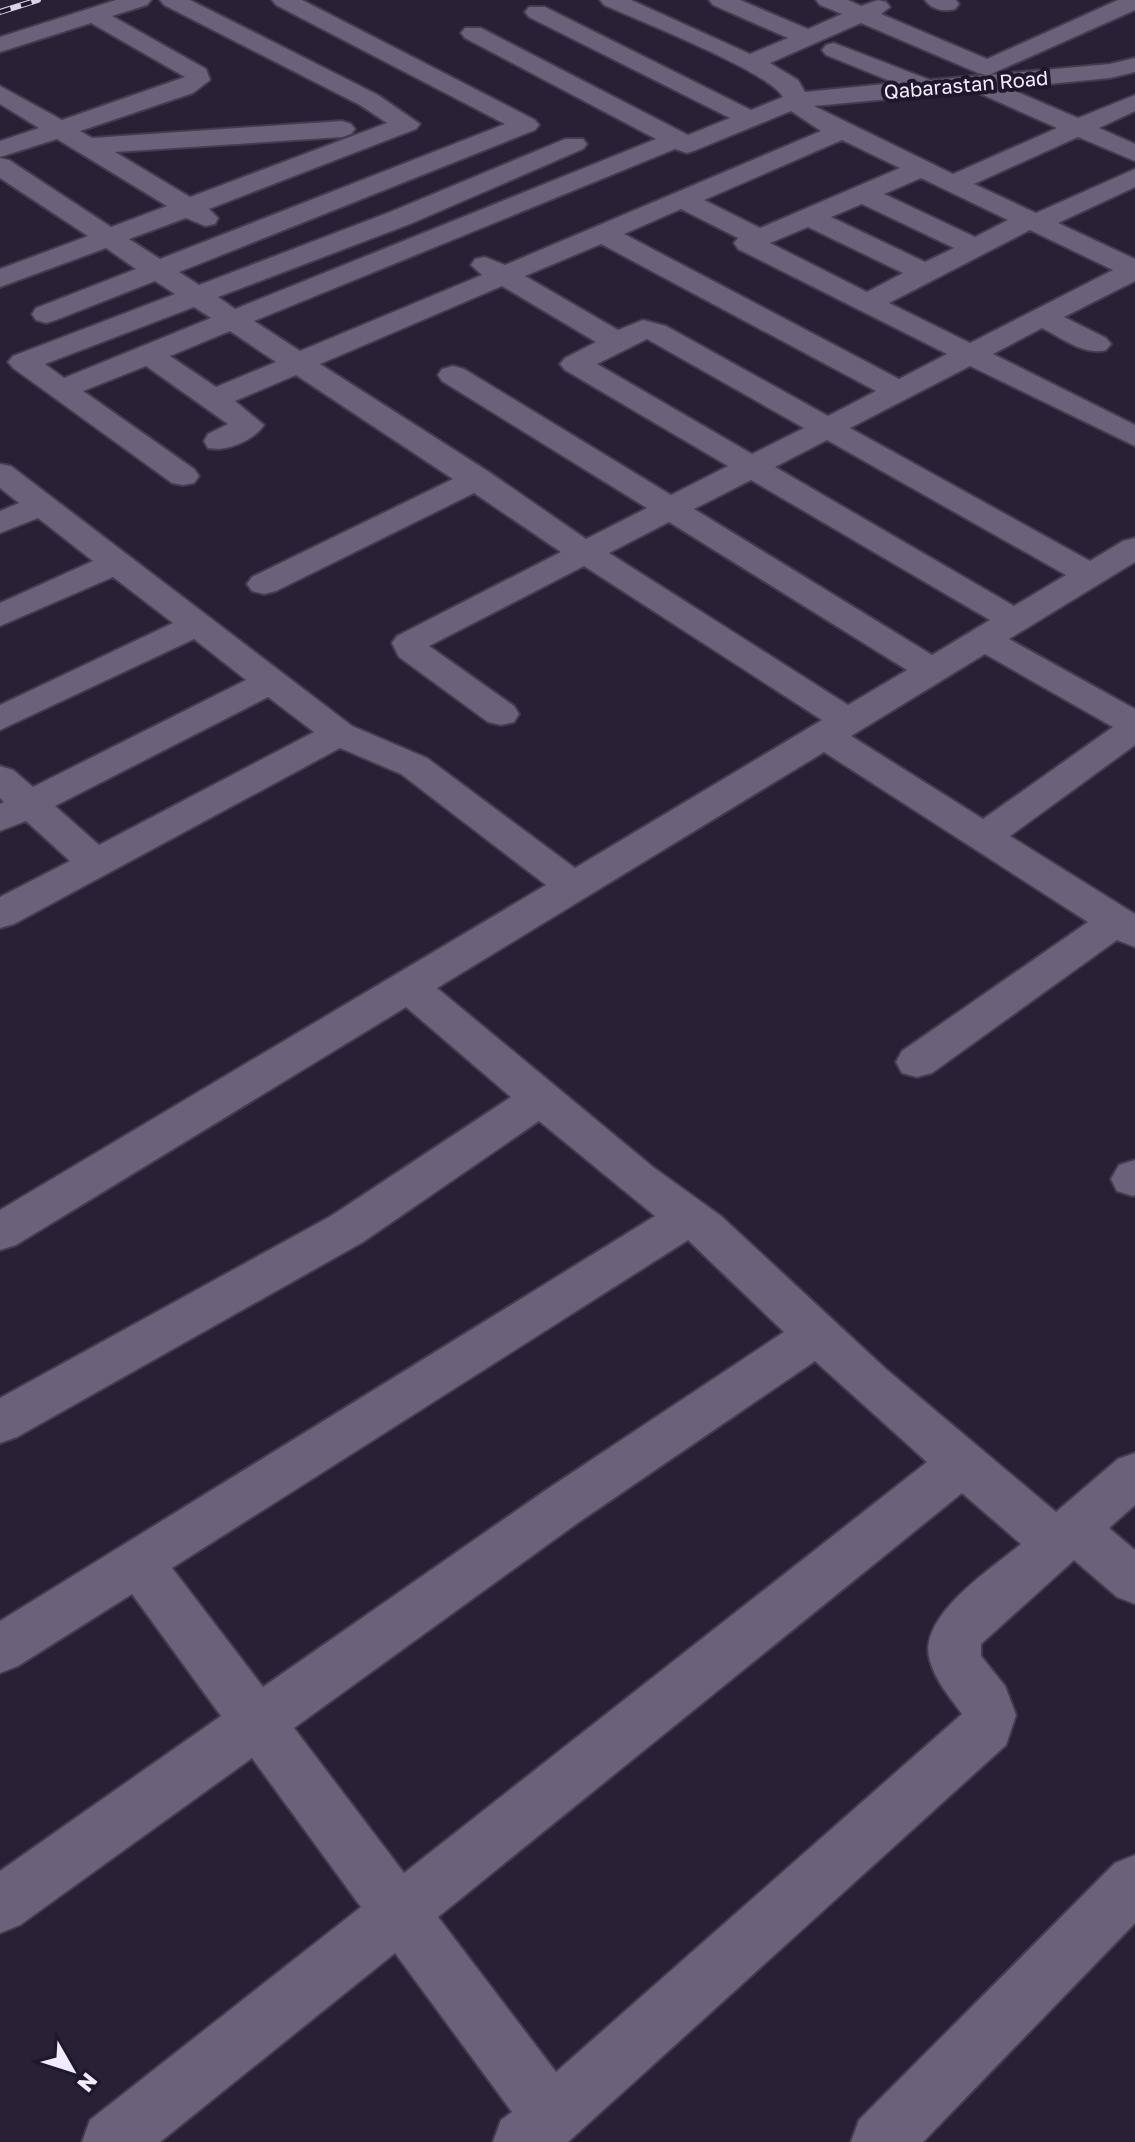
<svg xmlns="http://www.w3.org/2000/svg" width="1135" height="2142" viewBox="0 0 1135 2142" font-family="'Golos Text',sans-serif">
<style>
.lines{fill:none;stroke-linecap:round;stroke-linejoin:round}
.minor-casing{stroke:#423c4e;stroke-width:4}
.minor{fill:#6a617a;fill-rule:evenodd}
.rail-casing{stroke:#dad4e4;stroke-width:6}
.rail{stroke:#1f172b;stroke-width:4;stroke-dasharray:11;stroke-linecap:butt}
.labels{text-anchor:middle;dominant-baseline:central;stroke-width:8;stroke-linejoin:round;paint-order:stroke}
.far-street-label{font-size:20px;fill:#f1ecfb;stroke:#1f172b}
</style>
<rect width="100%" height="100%" fill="#282136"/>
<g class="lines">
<defs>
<path id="minor" d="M 116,0 L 151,0 L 147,5 L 112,16 L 206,69 L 210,80 L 193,93 L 80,131 L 92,138 L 342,121 L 351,124 L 355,129 L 351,134 L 342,137 L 115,152 L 190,197 L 387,123 L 360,105 L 164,5 L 160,0 L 190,0 L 378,95 L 420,124 L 416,129 L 209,209 L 218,218 L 215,224 L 205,226 L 186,218 L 129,239 L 160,259 L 505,124 L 276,5 L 272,0 L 302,0 L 535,120 L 539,125 L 535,130 L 179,272 L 199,285 L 390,212 L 565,139 L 583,139 L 587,144 L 583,149 L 410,224 L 218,297 L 235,309 L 656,139 L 465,38 L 461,33 L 465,28 L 481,28 L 688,135 L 730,118 L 529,17 L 525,12 L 529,7 L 545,7 L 751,110 L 783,97 C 770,72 637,20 604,5 L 600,0 L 631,0 L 750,54 L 788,38 L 713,5 L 709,0 L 740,0 L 808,29 L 842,14 L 820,5 L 816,0 L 848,0 L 861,6 L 878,0 L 886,2 L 890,7 L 881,14 L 987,59 L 1118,0 L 1135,0 L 1135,10 L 989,75 L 1110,64 L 1135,58 L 1135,72 L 1110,78 L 1008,88 L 1078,118 L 1135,95 L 1135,111 L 1099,128 L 1135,144 L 1135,161 L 1078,137 L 974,184 L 1036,213 L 1135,169 L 1135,187 L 1058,223 L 1135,259 L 1135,281 L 1064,317 L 1106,338 L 1111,344 L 1106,350 C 1084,356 1062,338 1042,328 L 993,354 L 1135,425 L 1135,446 L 970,366 L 850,428 L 1090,561 L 1123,541 L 1135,538 L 1135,562 L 1009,639 L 1135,709 L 1135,745 L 1010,836 L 1135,914 L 1135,947 L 1117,940 L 932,1073 L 917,1077 L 902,1073 L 896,1062 L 902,1051 L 1088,922 L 824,752 L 437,988 L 653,1167 L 721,1216 L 886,1369 L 1056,1512 L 1118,1459 L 1135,1453 L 1135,1505 L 1109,1528 L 1135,1550 L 1135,1604 L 1117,1597 L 1074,1560 L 981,1644 L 981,1656 L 1005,1686 L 1016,1715 L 1006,1745 L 568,2142 L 493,2142 L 501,2120 L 512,2112 L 395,1953 L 160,2142 L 82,2142 L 90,2120 L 361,1907 L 252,1758 L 20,1925 L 0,1933 L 0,1871 L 221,1716 L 132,1594 L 18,1666 L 0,1673 L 0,1621 L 655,1216 L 539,1121 L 363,1242 L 17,1437 L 0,1443 L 0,1398 L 331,1216 L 511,1097 L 406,1007 L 16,1245 L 0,1250 L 0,1210 L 546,885 L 401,774 L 340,748 L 14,924 L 0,928 L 0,897 L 70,861 L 26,821 L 0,831 L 0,804 L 4,802 L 0,798 L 0,766 L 13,770 L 33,787 L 246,680 L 194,639 L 0,730 L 0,705 L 173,623 L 113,577 L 0,626 L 0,603 L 93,561 L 38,518 L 0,533 L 0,511 L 19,503 L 0,488 L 0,464 L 11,466 L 352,726 L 427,758 L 575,868 L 822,720 L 584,566 L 429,646 L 514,706 L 519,714 L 514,722 L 501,725 L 488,722 L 399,657 L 392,643 L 397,636 L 561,552 L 474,493 L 276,591 L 264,594 L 252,591 L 247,584 L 252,577 L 453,479 L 296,375 L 235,401 L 264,425 C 253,441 226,452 208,448 L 204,441 L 208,434 L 228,424 L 146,366 L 83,391 L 194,469 L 199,476 L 194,483 L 183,485 L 172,483 L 13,368 L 8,362 L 13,356 L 175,294 L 155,281 L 56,320 L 46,323 L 36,320 L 32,314 L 36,308 L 136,269 L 106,248 L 0,287 L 0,269 L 88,236 L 0,178 L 0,158 L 9,160 L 111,227 L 167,206 L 57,139 L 0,157 L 0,141 L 39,128 L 0,104 L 0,86 L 62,120 L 185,77 L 91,23 L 0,52 L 0,37 ZM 861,23 L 978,73 L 986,75 L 930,80 L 834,43 L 826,45 L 822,50 L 826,55 L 895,83 L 805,92 L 798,80 L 770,63 ZM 974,91 L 1057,128 L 953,174 L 814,106 ZM 791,111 L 821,131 L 505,265 L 485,257 L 475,259 L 471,265 L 482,275 L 300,351 L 254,321 L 675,149 L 687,153 L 696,150 ZM 842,140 L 900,168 L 760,228 L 704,200 ZM 921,178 L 1008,220 L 975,237 L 884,194 ZM 862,204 L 954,248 L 925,262 L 831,217 ZM 681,209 L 738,238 L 734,243 L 738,249 L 947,354 L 899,379 L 624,234 ZM 808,227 L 903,273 L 867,292 L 770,243 ZM 1030,230 L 1113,270 L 970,343 L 889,303 ZM 601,244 L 876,391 L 828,416 L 666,326 L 643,320 L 618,330 L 525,276 ZM 502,286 L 596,342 L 565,358 L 560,364 L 565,370 L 728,466 L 671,495 L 464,369 L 453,366 L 442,369 L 438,375 L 442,381 L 647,508 L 586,539 L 489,472 L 320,364 ZM 194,307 L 211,318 L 64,378 L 45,364 ZM 230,331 L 276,362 L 216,387 L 170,356 ZM 647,339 L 804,428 L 752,454 L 597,364 ZM 827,440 L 1066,575 L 1014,606 L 775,467 ZM 751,480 L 990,620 L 932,655 L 694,509 ZM 669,522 L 907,670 L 848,705 L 609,553 ZM 985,654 L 1113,727 L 983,819 L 851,736 ZM 268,697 L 314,732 L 99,845 L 55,806 ZM 688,1240 L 784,1332 L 543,1492 L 263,1687 L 172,1568 ZM 815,1361 L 927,1462 L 404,1873 L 294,1728 L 579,1522 ZM 962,1493 L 1021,1544 C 991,1569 916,1617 930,1661 C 936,1682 950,1697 962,1714 L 556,2072 L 438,1917 Z
M 925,0 L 956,0 L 959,4 L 955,9 C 945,12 932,10 925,0 Z
M 1135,1160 L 1135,1195 L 1133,1196 L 1117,1191 L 1111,1179 L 1119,1165 Z
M 1135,1855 L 1135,1923 L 923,2142 L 851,2142 L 859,2120 L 1115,1863 Z"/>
</defs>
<use href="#minor" class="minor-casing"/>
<use href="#minor" class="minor"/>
<defs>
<path id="rail" d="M 0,12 L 38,0"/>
</defs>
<use href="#rail" class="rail-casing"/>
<use href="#rail" class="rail"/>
</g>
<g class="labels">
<g class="far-street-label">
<text transform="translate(966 84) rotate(-5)">Qabarastan Road</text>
</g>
</g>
<g transform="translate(72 2070) rotate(129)" stroke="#1f172b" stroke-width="6" paint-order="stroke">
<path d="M0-6L14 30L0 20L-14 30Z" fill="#f1ecfb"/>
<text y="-12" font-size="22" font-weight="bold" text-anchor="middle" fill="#f1ecfb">N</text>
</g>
</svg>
